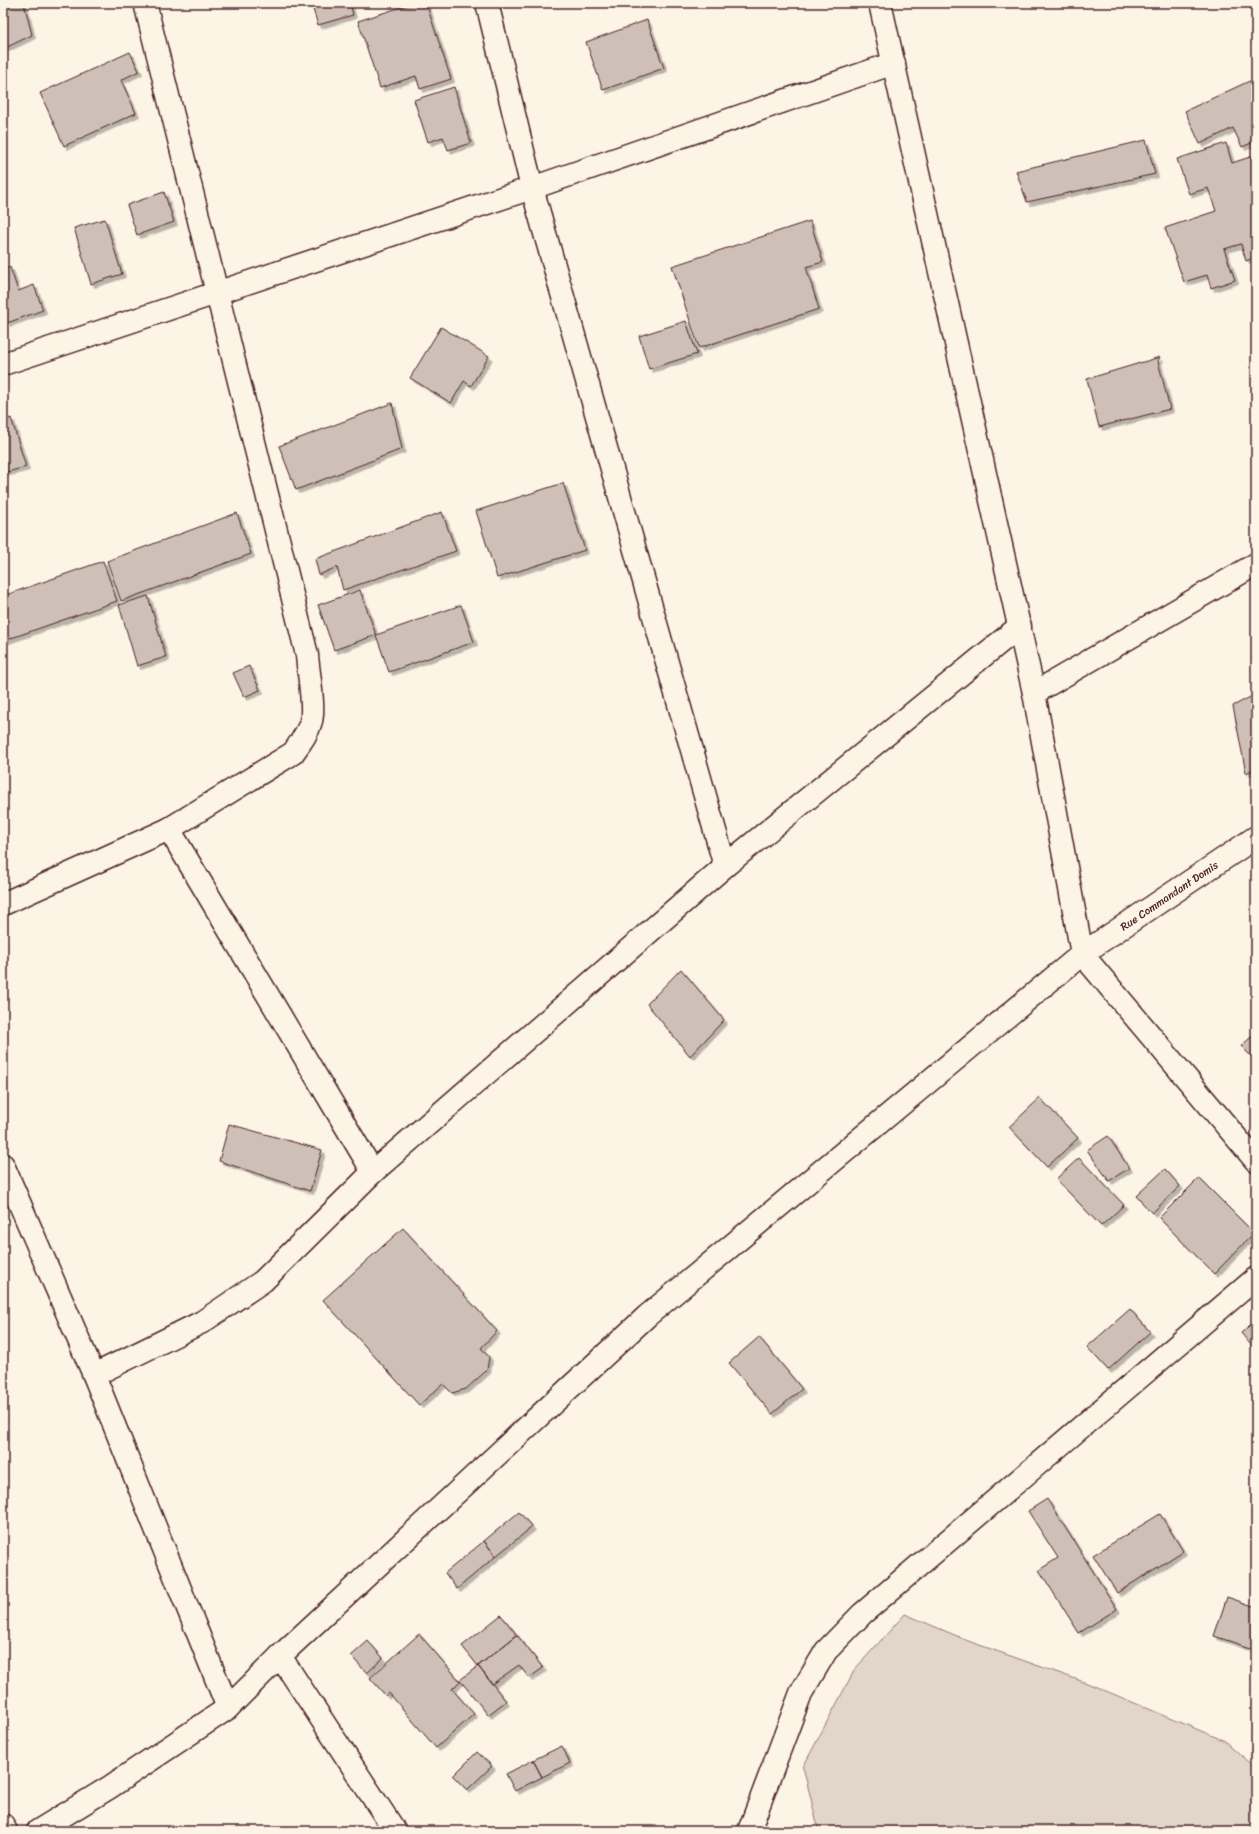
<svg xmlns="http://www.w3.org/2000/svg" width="1259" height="1834" viewBox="0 0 1259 1834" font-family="Sriracha,sans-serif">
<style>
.green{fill:#e2d5ca;stroke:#967a7a}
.building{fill:#cfc0b7;stroke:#4a1f2b;filter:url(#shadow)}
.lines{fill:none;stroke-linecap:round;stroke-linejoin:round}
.street-casing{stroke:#4a1f2b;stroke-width:25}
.street{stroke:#fcf5e5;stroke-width:22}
.labels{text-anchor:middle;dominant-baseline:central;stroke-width:4;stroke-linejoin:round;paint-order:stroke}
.street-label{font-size:11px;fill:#4a1f2b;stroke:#fcf5e5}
</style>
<defs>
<filter id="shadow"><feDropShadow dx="3.5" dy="3.5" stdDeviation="0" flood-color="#0004"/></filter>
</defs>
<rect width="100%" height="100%" fill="#fcf5e5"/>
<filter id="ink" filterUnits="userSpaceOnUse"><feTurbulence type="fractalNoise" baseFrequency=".025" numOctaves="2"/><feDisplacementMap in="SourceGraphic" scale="8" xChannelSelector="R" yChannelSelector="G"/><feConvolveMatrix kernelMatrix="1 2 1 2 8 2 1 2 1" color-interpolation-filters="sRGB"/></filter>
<g filter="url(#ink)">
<path class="green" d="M 905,1614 L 971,1642 L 1087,1683 L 1225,1741 L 1256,1768 L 1256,1831 L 819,1831 L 803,1767 L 855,1669 Z"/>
<path class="building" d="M 3,3 L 24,3 L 32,35 L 3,49 Z
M 311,3 L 350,3 L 353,15 L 318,25 Z
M 414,3 L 426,3 L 451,79 L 420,89 L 416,76 L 380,88 L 358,21 Z
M 647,20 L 664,68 L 603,90 L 586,42 Z
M 130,52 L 139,71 L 121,80 L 136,113 L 64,146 L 40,93 Z
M 1256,78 L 1256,141 L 1242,147 L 1233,128 L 1200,144 L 1185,111 Z
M 454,87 L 471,143 L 448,150 L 443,137 L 428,142 L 414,100 Z
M 1146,140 L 1155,174 L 1027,202 L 1016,171 Z
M 1226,143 L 1232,163 L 1256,155 L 1256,189 L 1252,191 L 1256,202 L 1256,257 L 1246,261 L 1241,244 L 1224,249 L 1235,280 L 1211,288 L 1207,275 L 1184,282 L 1165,228 L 1216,211 L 1208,188 L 1189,194 L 1177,159 Z
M 164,192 L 174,222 L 137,235 L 127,205 Z
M 105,219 L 122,274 L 91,284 L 74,228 Z
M 810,221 L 823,262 L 806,267 L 819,309 L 699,348 L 672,266 Z
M 10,267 L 18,291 L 34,285 L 43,310 L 7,323 L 3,310 L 3,269 Z
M 686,321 L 697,354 L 649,369 L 639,336 Z
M 441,327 L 489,356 L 471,386 L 464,381 L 451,403 L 410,378 Z
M 1160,357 L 1158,361 L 1170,409 L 1099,427 L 1087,379 Z
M 392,403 L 402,449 L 296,490 L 279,446 Z
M 11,418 L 26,467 L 3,473 L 3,421 Z
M 563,483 L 585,550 L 497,578 L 476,511 Z
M 442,512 L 456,551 L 343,590 L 337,567 L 319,575 L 315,559 Z
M 237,513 L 251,554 L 121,601 L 107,561 Z
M 103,561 L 117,601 L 3,641 L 3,596 Z
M 360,590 L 376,635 L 334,650 L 318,605 Z
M 148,596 L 166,657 L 137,666 L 119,605 Z
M 461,605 L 474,642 L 389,672 L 376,635 Z
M 249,666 L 260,690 L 244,697 L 233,673 Z
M 1256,694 L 1256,768 L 1246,773 L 1233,706 Z
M 681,969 L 724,1020 L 690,1056 L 647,1004 Z
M 1256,1033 L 1256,1061 L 1241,1046 Z
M 1040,1098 L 1078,1138 L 1047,1167 L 1009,1127 Z
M 229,1124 L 322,1150 L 310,1191 L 219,1161 Z
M 1108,1136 L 1129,1168 L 1109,1181 L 1087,1150 Z
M 1079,1158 L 1124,1205 L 1101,1226 L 1056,1179 Z
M 1165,1169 L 1180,1186 L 1152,1213 L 1136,1196 Z
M 1199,1178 L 1254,1233 L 1214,1274 L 1159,1218 Z
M 403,1228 L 497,1331 L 481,1348 L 489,1357 L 487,1370 L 466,1389 L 452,1393 L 443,1384 L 419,1405 L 323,1300 Z
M 1130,1309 L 1150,1332 L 1108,1370 L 1087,1347 Z
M 1256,1320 L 1256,1351 L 1241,1333 Z
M 759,1337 L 802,1389 L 772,1414 L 729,1363 Z
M 1047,1499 L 1117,1609 L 1079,1633 L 1039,1570 L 1058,1558 L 1028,1511 Z
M 519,1512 L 532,1527 L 496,1556 L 484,1541 Z
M 1160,1514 L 1183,1551 L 1117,1593 L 1093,1555 Z
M 484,1541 L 496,1556 L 457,1589 L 445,1573 Z
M 1227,1597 L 1256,1607 L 1256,1650 L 1214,1636 Z
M 501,1615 L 517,1635 L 478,1666 L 462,1646 Z
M 419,1634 L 460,1681 L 452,1689 L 474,1714 L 436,1748 L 389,1693 L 386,1696 L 370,1678 Z
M 517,1635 L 543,1668 L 529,1678 L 519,1665 L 492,1684 L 478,1666 Z
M 368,1641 L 383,1658 L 367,1673 L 351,1656 Z
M 478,1666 L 506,1701 L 488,1715 L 460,1680 Z
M 562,1746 L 570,1763 L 542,1777 L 533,1760 Z
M 477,1752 L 492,1766 L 467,1790 L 453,1776 Z
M 533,1760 L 542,1777 L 515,1791 L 506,1774 Z"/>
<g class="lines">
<defs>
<g id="street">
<path d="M 487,3 L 532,188 L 725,866"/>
<path d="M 880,3 L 1034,693 L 1082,954 L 1256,1161"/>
<path d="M 3,364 L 532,188 L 894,63"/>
<path d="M 1034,693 L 1256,564"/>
<path d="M 169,829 L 373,1172"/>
<path d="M 3,904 L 169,829 L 293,753 C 300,743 308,733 311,721 C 315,707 308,671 307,655 L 145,3"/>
<path d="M 3,1165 L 94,1375 L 228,1708"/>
<path d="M 94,1375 L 202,1322 L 263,1281 L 373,1172 L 725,866 L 1020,626"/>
<path d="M 280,1656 L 395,1831"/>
<path d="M 3,1825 L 6,1831"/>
<path id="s1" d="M 38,1831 L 110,1787 L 228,1708 L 280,1656 L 647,1316 L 1082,954 L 1256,837"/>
<path d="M 749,1831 L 801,1693 L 826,1651 L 862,1614 L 1256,1278"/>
</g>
</defs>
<use href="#street" class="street-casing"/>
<use href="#street" class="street"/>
</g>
</g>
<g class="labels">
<g class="street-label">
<text stroke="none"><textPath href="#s1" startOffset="1471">Rue Commandant Domis</textPath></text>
</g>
</g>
<rect width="1259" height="1834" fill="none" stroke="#fcf5e5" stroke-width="16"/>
<rect x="8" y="8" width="1243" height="1818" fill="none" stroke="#4a1f2b" stroke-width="1.5" filter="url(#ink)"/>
</svg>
